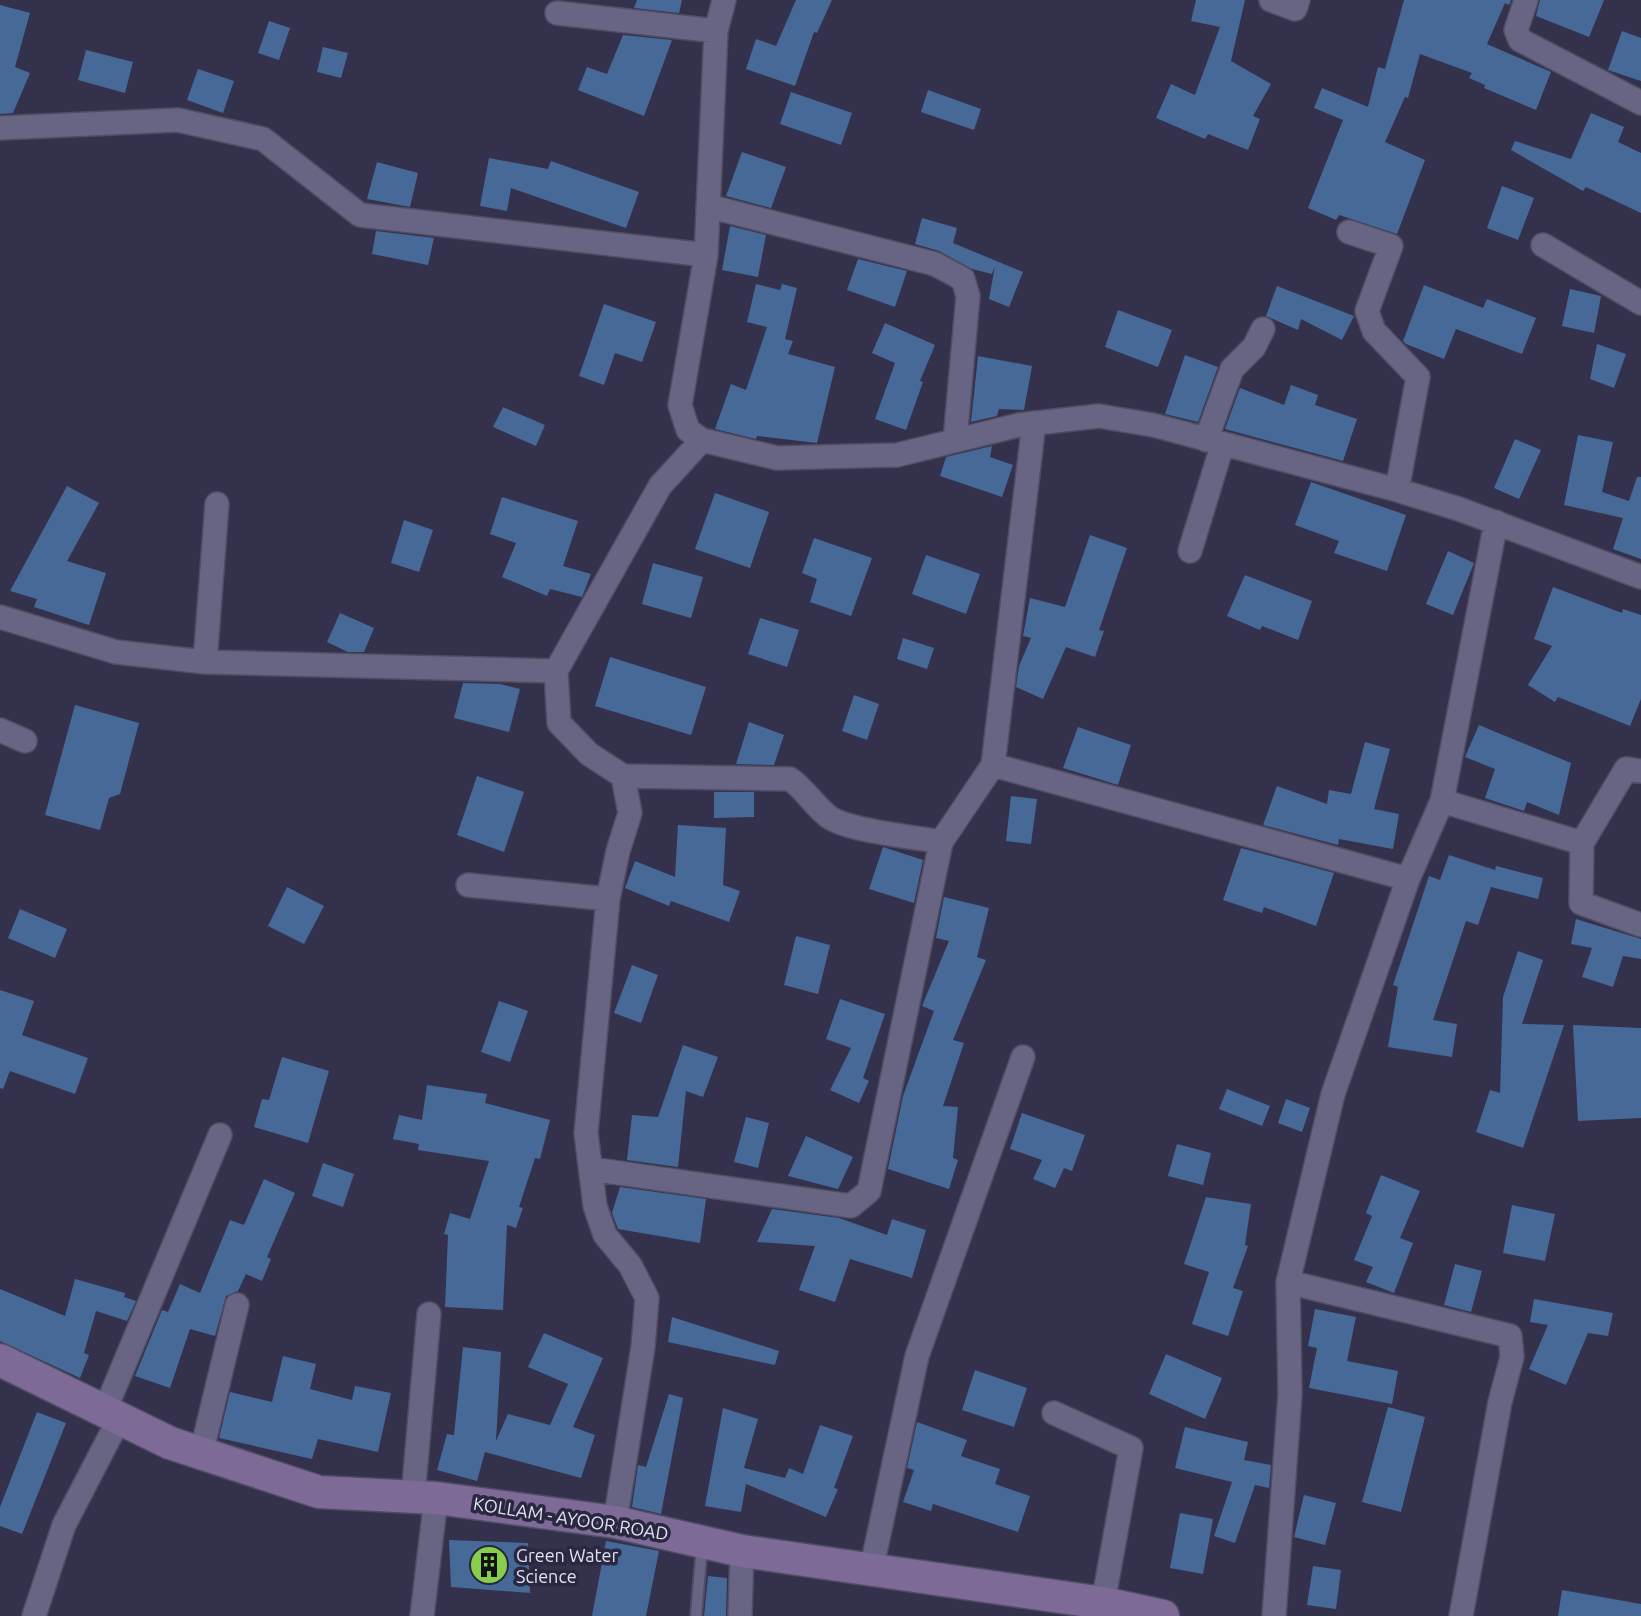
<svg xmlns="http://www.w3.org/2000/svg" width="1641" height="1616" viewBox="0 0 1641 1616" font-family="Ubuntu,sans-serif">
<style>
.building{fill:#476998}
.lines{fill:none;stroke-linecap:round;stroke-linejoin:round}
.service-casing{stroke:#4f4d63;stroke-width:14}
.minor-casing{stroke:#4f4d63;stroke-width:26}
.secondary-casing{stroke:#4f4d63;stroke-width:35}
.service{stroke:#676583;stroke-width:10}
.minor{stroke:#676583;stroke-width:23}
.secondary{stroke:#7d6a96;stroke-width:32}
.labels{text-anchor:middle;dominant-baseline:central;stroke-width:7;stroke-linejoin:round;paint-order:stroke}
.street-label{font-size:18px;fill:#e2e1f2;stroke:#2a2741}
.poi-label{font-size:18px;fill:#e2e1f2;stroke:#2a2741;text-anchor:start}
</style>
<rect width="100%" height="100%" fill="#34314c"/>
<path class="building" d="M 637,0 L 682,0 L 679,13 L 634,8 Z
M 796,0 L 832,0 L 817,33 L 814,32 L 795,86 L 746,69 L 756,39 L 776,46 Z
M 1196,0 L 1245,0 L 1231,61 L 1271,84 L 1253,116 L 1260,119 L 1248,150 L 1208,134 L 1205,139 L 1156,118 L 1171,84 L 1195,95 L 1220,27 L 1191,21 Z
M 1404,0 L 1511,0 L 1509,5 L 1505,3 L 1487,44 L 1551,72 L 1536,110 L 1484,88 L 1485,85 L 1469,78 L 1472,73 L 1420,54 L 1408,98 L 1405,97 L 1385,142 L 1425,160 L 1397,234 L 1339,215 L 1336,220 L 1308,208 L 1343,120 L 1314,108 L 1322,88 L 1368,107 L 1378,67 L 1385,69 Z
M 1540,0 L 1604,0 L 1589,37 L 1536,16 Z
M 0,5 L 30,13 L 15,67 L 30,73 L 13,113 L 0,114 Z
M 269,21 L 290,28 L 279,60 L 258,53 Z
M 1622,31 L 1641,38 L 1641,81 L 1608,70 Z
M 623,35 L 672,40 L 644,116 L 578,90 L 587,67 L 607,74 Z
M 323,47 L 348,53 L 341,78 L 317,72 Z
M 86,50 L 133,62 L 125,93 L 78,80 Z
M 198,69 L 234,81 L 223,113 L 187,100 Z
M 928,90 L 981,109 L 974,130 L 921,112 Z
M 791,92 L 852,113 L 841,145 L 780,124 Z
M 1591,113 L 1624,127 L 1618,142 L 1641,153 L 1641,213 L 1586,187 L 1583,191 L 1511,150 L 1515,141 L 1571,159 Z
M 742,152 L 786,167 L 771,208 L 726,196 Z
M 489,158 L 548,169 L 551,161 L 639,192 L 626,228 L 511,188 L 507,211 L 480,206 Z
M 377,162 L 418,173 L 410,207 L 367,199 Z
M 1502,186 L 1534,198 L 1518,240 L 1487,228 Z
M 922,218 L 957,228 L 953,243 L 1023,272 L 1009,307 L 989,299 L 995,266 L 992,274 L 972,269 L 939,251 L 915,244 Z
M 730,226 L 766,235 L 758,277 L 722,270 Z
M 376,231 L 434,238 L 428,265 L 372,254 Z
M 858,259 L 907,271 L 895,307 L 847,290 Z
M 756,284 L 780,290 L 782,284 L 797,288 L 785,339 L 793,341 L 788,354 L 835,367 L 817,443 L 757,436 L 756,439 L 715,429 L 731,384 L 746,390 L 767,327 L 747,322 Z
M 1424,285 L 1483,308 L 1487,299 L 1536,318 L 1522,354 L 1456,329 L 1444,359 L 1406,344 L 1403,341 Z
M 1277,286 L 1354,316 L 1342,340 L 1301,319 L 1298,330 L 1266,316 Z
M 1570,289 L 1601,296 L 1594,333 L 1562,326 Z
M 604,304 L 656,322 L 642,362 L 615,353 L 604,385 L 579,376 Z
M 1118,310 L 1172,330 L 1158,367 L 1105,347 Z
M 885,323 L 935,345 L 920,381 L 923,382 L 906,430 L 875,419 L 895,363 L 872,353 Z
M 1597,344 L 1626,354 L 1614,388 L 1590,379 Z
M 1185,355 L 1218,367 L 1198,422 L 1165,414 Z
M 978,356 L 1032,366 L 1024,410 L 999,409 L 997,416 L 971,422 Z
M 1291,385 L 1318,395 L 1315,405 L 1357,419 L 1343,461 L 1225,429 L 1240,388 L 1284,405 Z
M 503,407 L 545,425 L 536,446 L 493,427 Z
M 1578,435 L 1613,442 L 1602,492 L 1629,501 L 1637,477 L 1641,477 L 1641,559 L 1613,549 L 1623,518 L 1564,505 Z
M 1515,439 L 1541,450 L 1519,499 L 1494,488 Z
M 992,446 L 990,457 L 1013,465 L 1002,497 L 940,476 L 946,457 Z
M 1311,482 L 1406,515 L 1387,571 L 1334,553 L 1339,541 L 1295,525 Z
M 67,486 L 99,503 L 67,561 L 106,573 L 89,625 L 34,607 L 37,599 L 10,591 Z
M 715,493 L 769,512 L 750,568 L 695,549 Z
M 502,497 L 578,521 L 563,566 L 591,574 L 582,597 L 550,589 L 547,596 L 502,577 L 516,543 L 490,534 Z
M 404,520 L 433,530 L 419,572 L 391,563 Z
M 1090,535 L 1127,548 L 1099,630 L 1104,631 L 1095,657 L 1066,647 L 1043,699 L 1016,687 L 1019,666 L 1031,638 L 1023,636 L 1030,598 L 1065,607 Z
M 814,538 L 872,558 L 851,616 L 810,602 L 817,579 L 802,573 Z
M 1448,551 L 1474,563 L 1453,615 L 1426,604 Z
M 926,555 L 980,574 L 966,614 L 912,594 Z
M 653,563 L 703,577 L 691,618 L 642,604 Z
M 1245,575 L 1312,601 L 1298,640 L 1262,626 L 1260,630 L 1227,616 Z
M 1553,587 L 1622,613 L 1623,609 L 1641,615 L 1641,699 L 1630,726 L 1558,697 L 1555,702 L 1528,685 L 1552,646 L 1534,639 Z
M 340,613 L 374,628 L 364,652 L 348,652 L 327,642 Z
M 760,618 L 799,630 L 787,667 L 748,654 Z
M 903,638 L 934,648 L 927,669 L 897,659 Z
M 610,657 L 706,687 L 691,735 L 595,706 Z
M 463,683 L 500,684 L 520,689 L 509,732 L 454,718 Z
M 854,695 L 879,704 L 867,740 L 842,731 Z
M 75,705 L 139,723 L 120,794 L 109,798 L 100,830 L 45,815 Z
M 749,722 L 784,735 L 774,765 L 736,764 Z
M 1479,725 L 1571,763 L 1559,815 L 1527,802 L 1524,811 L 1485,798 L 1495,769 L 1465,757 Z
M 1078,727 L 1131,745 L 1118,785 L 1063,768 Z
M 1365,742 L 1390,749 L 1374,809 L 1399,814 L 1393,849 L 1339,839 L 1338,845 L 1263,825 L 1277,786 L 1327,804 L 1329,790 L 1351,794 Z
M 477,776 L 524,792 L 504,852 L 457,835 Z
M 714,792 L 754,792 L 754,817 L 714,818 Z
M 1011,796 L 1037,799 L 1031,844 L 1006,841 Z
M 678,825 L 726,828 L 723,885 L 740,891 L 729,922 L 671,901 L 669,906 L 625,888 L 635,861 L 675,877 Z
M 883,847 L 923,860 L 914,903 L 869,889 Z
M 1241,848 L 1334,873 L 1316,926 L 1264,907 L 1262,913 L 1223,900 Z
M 1449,855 L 1495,870 L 1496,866 L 1543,878 L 1538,899 L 1491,887 L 1478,925 L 1466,921 L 1433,1020 L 1457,1024 L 1452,1057 L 1388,1047 L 1398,987 L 1393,985 L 1429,876 L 1440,880 Z
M 287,887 L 324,906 L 304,944 L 268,926 Z
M 944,897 L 989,908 L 977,957 L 986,960 L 953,1040 L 964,1043 L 943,1106 L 958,1107 L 953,1158 L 958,1160 L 949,1189 L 888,1169 L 903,1096 L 934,1011 L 922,1006 L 949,941 L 936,938 Z
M 20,909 L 67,929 L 55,958 L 8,938 Z
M 1576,919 L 1641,939 L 1641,959 L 1623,956 L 1613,987 L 1582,977 L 1592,948 L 1571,944 Z
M 796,936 L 830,945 L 818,994 L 784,985 Z
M 1518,951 L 1543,960 L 1522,1024 L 1564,1025 L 1523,1148 L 1476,1132 L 1490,1090 L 1500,1093 L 1503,997 Z
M 632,965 L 658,975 L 641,1023 L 614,1013 Z
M 0,990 L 34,1001 L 22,1035 L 88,1058 L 75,1094 L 10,1071 L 3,1089 L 0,1088 Z
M 840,999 L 885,1014 L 863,1078 L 869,1081 L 859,1103 L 830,1090 L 851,1048 L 826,1039 Z
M 499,1001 L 528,1011 L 510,1062 L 481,1052 Z
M 1573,1025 L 1641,1028 L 1641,1118 L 1578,1121 Z
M 683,1045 L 718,1057 L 703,1097 L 686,1091 L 678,1167 L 627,1160 L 632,1115 L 658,1117 Z
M 282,1057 L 329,1071 L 308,1143 L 254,1127 L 262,1099 L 269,1100 Z
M 427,1085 L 487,1094 L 485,1103 L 550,1120 L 540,1159 L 535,1158 L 519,1207 L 523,1208 L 516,1228 L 507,1225 L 503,1310 L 445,1307 L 448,1235 L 444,1234 L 450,1213 L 470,1219 L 489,1161 L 418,1150 L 419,1144 L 393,1139 L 399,1115 L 422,1120 Z
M 1227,1089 L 1270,1106 L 1262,1126 L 1219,1109 Z
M 1286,1099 L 1310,1108 L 1302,1132 L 1278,1123 Z
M 1022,1113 L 1085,1135 L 1072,1171 L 1064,1168 L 1055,1188 L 1033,1179 L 1042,1160 L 1010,1149 Z
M 746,1117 L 769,1123 L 758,1168 L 734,1162 Z
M 806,1136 L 853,1157 L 838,1189 L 788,1176 Z
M 1177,1144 L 1211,1153 L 1203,1185 L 1168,1176 Z
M 323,1163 L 354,1174 L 343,1207 L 312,1196 Z
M 1381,1175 L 1420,1191 L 1400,1238 L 1413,1243 L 1394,1293 L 1366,1282 L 1373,1267 L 1354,1260 L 1372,1216 L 1366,1213 Z
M 264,1179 L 295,1193 L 267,1257 L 271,1259 L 262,1281 L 246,1274 L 238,1291 L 226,1296 L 215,1336 L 190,1329 L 170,1388 L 135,1376 L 162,1310 L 168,1312 L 180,1284 L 200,1293 L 230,1220 L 244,1225 Z
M 620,1187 L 706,1199 L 700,1243 L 618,1229 L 612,1213 Z
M 1206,1197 L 1251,1204 L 1245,1245 L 1248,1246 L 1233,1288 L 1243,1291 L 1228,1336 L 1192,1324 L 1209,1272 L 1184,1264 Z
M 1512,1205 L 1555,1214 L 1545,1261 L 1503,1253 Z
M 772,1209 L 839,1218 L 887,1235 L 892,1219 L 926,1230 L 912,1278 L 850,1259 L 835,1302 L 799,1290 L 815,1246 L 757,1242 Z
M 1455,1264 L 1482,1271 L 1471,1312 L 1444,1305 Z
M 75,1279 L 125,1293 L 124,1297 L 136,1301 L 127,1321 L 96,1311 L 84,1353 L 89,1355 L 80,1378 L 0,1341 L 0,1289 L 65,1316 Z
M 1534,1299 L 1613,1313 L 1608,1336 L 1588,1333 L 1566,1385 L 1529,1369 L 1548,1325 L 1530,1322 Z
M 1315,1309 L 1356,1317 L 1347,1361 L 1398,1371 L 1392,1404 L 1309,1388 L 1317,1348 L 1308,1346 Z
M 672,1317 L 779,1351 L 775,1365 L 668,1342 Z
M 544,1333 L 603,1358 L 573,1427 L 595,1435 L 581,1478 L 485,1452 L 477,1481 L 437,1470 L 447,1434 L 454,1435 L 463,1347 L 501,1352 L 496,1441 L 508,1414 L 550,1425 L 568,1384 L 528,1367 Z
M 1166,1354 L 1222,1378 L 1205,1419 L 1149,1394 Z
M 283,1356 L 316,1364 L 310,1389 L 352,1400 L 355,1386 L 391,1393 L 378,1452 L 318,1439 L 312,1459 L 219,1438 L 230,1392 L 272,1402 Z
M 975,1370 L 1027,1388 L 1014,1427 L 962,1410 Z
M 669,1394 L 683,1398 L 661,1514 L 632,1507 L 638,1465 L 646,1467 Z
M 1388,1407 L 1425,1417 L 1401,1512 L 1362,1502 Z
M 723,1408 L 758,1419 L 744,1468 L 785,1478 L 789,1468 L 803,1474 L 820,1425 L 853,1436 L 834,1488 L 838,1489 L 826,1517 L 746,1484 L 741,1512 L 705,1506 Z
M 37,1412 L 66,1423 L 22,1534 L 0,1526 L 0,1507 Z
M 917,1422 L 967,1440 L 961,1456 L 1000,1469 L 995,1484 L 1030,1496 L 1018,1532 L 933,1504 L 931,1511 L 903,1502 L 914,1470 L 907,1468 Z
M 1185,1427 L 1248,1442 L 1244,1460 L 1271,1465 L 1269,1488 L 1255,1485 L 1235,1543 L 1214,1536 L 1232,1482 L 1175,1468 Z
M 1304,1495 L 1336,1503 L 1325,1545 L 1294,1537 Z
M 1180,1513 L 1213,1519 L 1203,1574 L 1170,1568 Z
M 449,1540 L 528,1543 L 530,1593 L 451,1587 Z
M 606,1541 L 659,1551 L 646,1616 L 592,1616 Z
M 1313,1566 L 1341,1570 L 1336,1609 L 1307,1605 Z
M 708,1576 L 727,1578 L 726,1616 L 704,1616 Z
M 1562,1590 L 1641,1604 L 1641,1616 L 1558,1616 Z"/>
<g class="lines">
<defs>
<path id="service" d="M 696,1616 L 702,1546"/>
<path id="minor" d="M 1271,0 L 1295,9 L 1298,0
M 1526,0 L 1516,30 L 1520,40 L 1641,103
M 557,13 L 716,31
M 0,128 L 178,120 L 263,139 L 360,215 L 706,255
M 708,206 L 935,264 L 963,279 L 968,296 L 955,440
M 1349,232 L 1391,246 L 1367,311 L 1374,331 L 1418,377 L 1397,490
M 1543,245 L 1641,303
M 702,440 L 777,458 L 897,455 L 1019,425 L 1099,416 L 1153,425 L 1397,490 L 1459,509 L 1641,577
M 1206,440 L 1232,369 L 1254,347 L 1263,329
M 1190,551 L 1222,446
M 0,617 L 116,652 L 205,662 L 556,671
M 205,662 L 217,504
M 0,730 L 25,741
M 993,765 L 1408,879
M 623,776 L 790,779 C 805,789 814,806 829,817 C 849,831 915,837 941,842
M 1442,801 L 1582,843 L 1626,769 L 1641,771
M 1582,843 L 1581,903 L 1641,925
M 468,885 L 608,899
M 591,1169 L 851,1206 L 869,1191 L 941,842 L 993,765 L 1034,423
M 1288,1282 L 1510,1336 L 1512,1357 L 1500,1402 L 1461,1616
M 105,1410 L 220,1135
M 1054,1413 L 1131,1448 L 1103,1603
M 201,1454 L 237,1305
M 413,1496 L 429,1314
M 615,1522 L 643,1347 L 647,1298 L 630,1265 L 605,1235 L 595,1206 L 586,1133 L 608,899 L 618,851 L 630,813 L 623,776 L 589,754 L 559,723 L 556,671 L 660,486 L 702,440 L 688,430 L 680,405 L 706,255 L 716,31 L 724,0
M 871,1571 L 917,1356 L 1023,1057
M 34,1616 L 64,1525 L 120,1417
M 422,1616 L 436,1498
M 740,1616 L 742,1551
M 1274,1616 L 1290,1394 L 1288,1282 L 1333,1094 L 1408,879 L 1442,801 L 1496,522"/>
<path id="secondary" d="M 0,1360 L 170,1443 L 319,1492 L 436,1498 L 615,1522 L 742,1551 L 1103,1603 L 1163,1616"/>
</defs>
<use href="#service" class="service-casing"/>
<use href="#minor" class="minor-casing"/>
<use href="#secondary" class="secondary-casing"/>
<use href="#service" class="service"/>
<use href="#minor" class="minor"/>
<use href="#secondary" class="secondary"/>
</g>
<defs>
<symbol id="building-disc" viewBox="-11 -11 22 22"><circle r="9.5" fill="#87cf4a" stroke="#2a2741"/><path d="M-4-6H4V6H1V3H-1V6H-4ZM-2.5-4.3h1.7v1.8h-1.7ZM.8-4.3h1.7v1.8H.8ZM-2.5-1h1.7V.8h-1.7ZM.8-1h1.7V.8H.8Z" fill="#111"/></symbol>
</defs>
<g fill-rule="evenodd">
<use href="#building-disc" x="467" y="1543" width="44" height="44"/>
</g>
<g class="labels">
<g class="street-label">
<text transform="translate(571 1518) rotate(9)">KOLLAM - AYOOR ROAD</text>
</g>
<g class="poi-label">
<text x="516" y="1555">Green Water<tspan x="516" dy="21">Science</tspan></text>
</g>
</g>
</svg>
